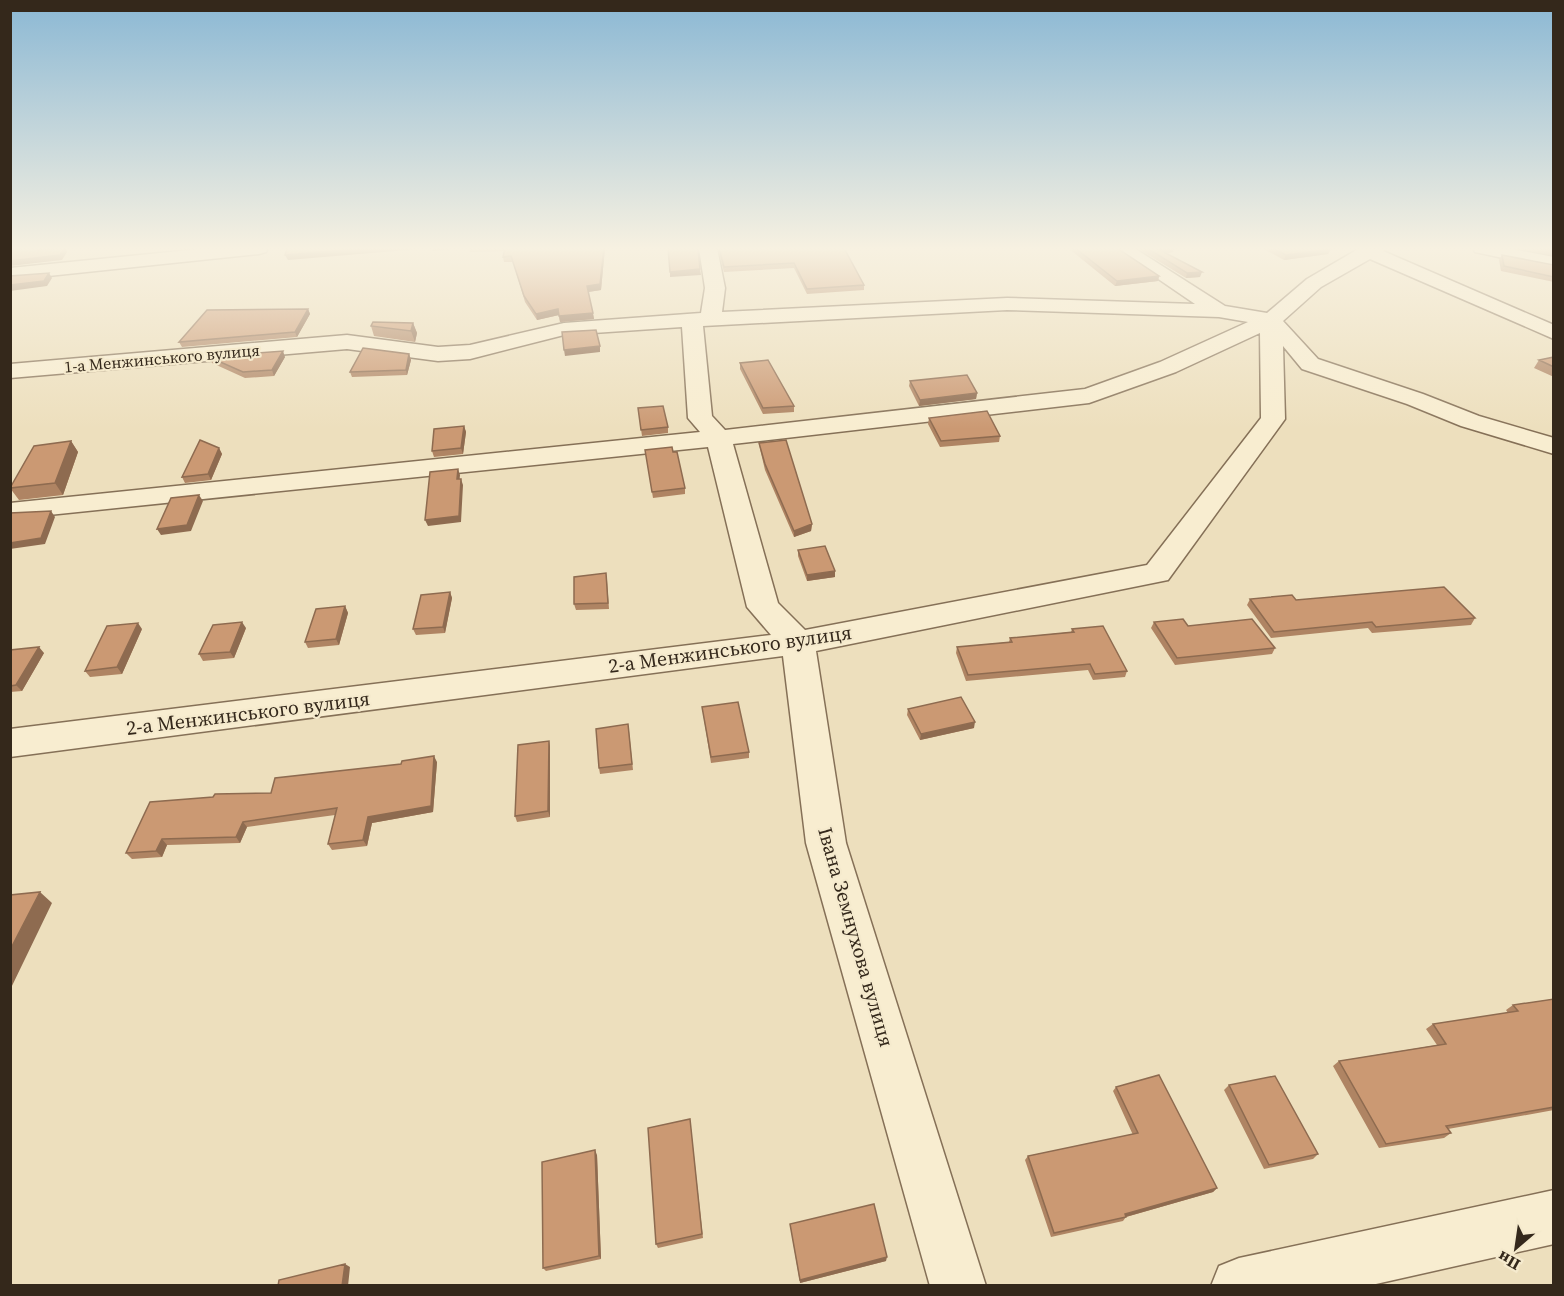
<svg xmlns="http://www.w3.org/2000/svg" width="1564" height="1296" viewBox="0 0 1564 1296" font-family="'Source Serif 4',serif">
<style>
.lines{fill:none;stroke-linecap:round;stroke-linejoin:round}
.minor-casing{stroke:#857057;stroke-width:3}
.minor{fill:#f8edd0;fill-rule:evenodd}
.wall{fill:#af8463}
.shaded-wall{fill:#8e6b50}
.building{fill:#cb9973;stroke:#8e6b50;stroke-width:1.5}
.labels{text-anchor:middle;dominant-baseline:central;stroke-width:4.5;stroke-linejoin:round;paint-order:stroke}
.far-street-label{font-size:16px;fill:#34281b;stroke:#f5eacd}
.street-label{font-size:20px;fill:#34281b;stroke:#f5eacd}
</style>
<rect width="100%" height="100%" fill="#eddfbd"/>
<g class="lines">
<defs>
<path id="minor" d="M 210,248 L 268,248 L 266,252 L 259,254 L 10,280 L 10,268 Z
M 699,248 L 717,248 L 725,288 L 722,312 L 1007,298 L 1195,304 L 1113,248 L 1134,248 L 1225,306 L 1267,313 L 1307,279 L 1360,248 L 1385,248 L 1383,251 L 1554,325 L 1554,339 L 1370,259 L 1321,287 L 1283,321 L 1318,359 L 1423,394 L 1479,416 L 1554,438 L 1554,454 L 1461,426 L 1407,404 L 1302,369 L 1283,346 L 1285,419 L 1168,580 L 816,651 L 846,843 L 986,1286 L 930,1286 L 806,843 L 783,656 L 10,757 L 10,729 L 771,635 L 747,607 L 708,447 L 10,519 L 10,503 L 700,432 L 688,418 L 682,327 L 564,335 L 470,359 L 438,361 L 347,349 L 10,378 L 10,364 L 347,335 L 438,347 L 470,345 L 564,323 L 701,313 L 705,288 ZM 1007,310 L 1219,317 L 1248,322 L 1160,362 L 1085,389 L 725,430 L 712,416 L 703,326 ZM 1260,333 L 1261,418 L 1147,565 L 805,630 L 778,603 L 733,444 L 1089,403 L 1176,372 Z
M 1473,248 L 1507,248 L 1554,257 L 1554,269 L 1475,252 Z
M 1554,1190 L 1554,1244 L 1367,1286 L 1211,1286 L 1219,1266 L 1239,1258 Z"/>
</defs>
<use href="#minor" class="minor-casing"/>
<use href="#minor" class="minor"/>
</g>
<path class="wall" d="M 469,248 L 605,248 L 601,290 L 588,292 L 594,319 L 560,322 L 559,315 L 537,320 L 525,302 L 513,262 L 504,262 L 503,257 L 504,251 L 470,252 Z
M 717,248 L 844,248 L 864,285 L 864,290 L 807,294 L 794,268 L 724,272 Z
M 1068,248 L 1117,248 L 1159,276 L 1158,281 L 1115,286 Z
M 1137,248 L 1174,248 L 1173,252 L 1165,253 L 1200,277 L 1186,278 Z
M 1262,248 L 1331,248 L 1328,254 L 1284,260 Z
M 1515,248 L 1554,248 L 1554,256 Z
M 1502,255 L 1554,265 L 1554,282 L 1501,271 L 1499,260 Z
M 308,309 L 310,314 L 297,337 L 182,347 L 179,342 Z
M 413,323 L 417,333 L 415,342 L 374,336 L 371,326 Z
M 409,354 L 411,360 L 407,375 L 352,377 L 350,372 Z
M 209,357 L 285,357 L 274,376 L 245,378 L 212,363 Z
M 1554,357 L 1554,377 L 1534,368 L 1539,360 Z
M 740,363 L 794,406 L 794,412 L 763,414 L 740,369 Z
M 910,381 L 977,393 L 976,399 L 919,406 L 909,386 Z
M 638,408 L 668,427 L 668,433 L 642,436 Z
M 929,418 L 1000,436 L 999,442 L 940,447 L 928,424 Z
M 464,426 L 466,432 L 463,454 L 434,457 L 432,451 Z
M 71,441 L 78,452 L 63,495 L 19,500 L 10,488 Z
M 759,443 L 812,524 L 811,531 L 794,537 L 765,470 L 760,449 Z
M 219,448 L 222,454 L 211,480 L 185,483 L 182,477 Z
M 645,450 L 673,452 L 685,488 L 685,494 L 653,498 Z
M 798,550 L 835,571 L 835,577 L 807,581 L 798,556 Z
M 607,580 L 609,609 L 576,610 L 574,604 Z
M 450,592 L 452,598 L 445,633 L 416,635 L 413,629 Z
M 1250,599 L 1296,600 L 1475,618 L 1471,625 L 1372,633 L 1368,628 L 1271,638 L 1247,605 Z
M 345,606 L 348,613 L 339,645 L 308,648 L 305,642 Z
M 1154,622 L 1188,626 L 1275,648 L 1272,654 L 1175,665 L 1151,628 Z
M 246,628 L 234,658 L 203,661 L 199,654 Z
M 142,629 L 122,674 L 90,677 L 85,671 Z
M 1072,629 L 1127,671 L 1125,677 L 1093,680 L 1088,670 L 966,681 L 956,653 L 957,647 L 1009,642 L 1010,638 L 1071,632 Z
M 10,650 L 44,653 L 22,691 L 10,692 Z
M 908,709 L 974,728 L 920,740 L 907,715 Z
M 703,713 L 749,752 L 749,758 L 711,763 Z
M 629,731 L 633,770 L 600,774 L 599,768 Z
M 549,741 L 550,747 L 550,817 L 517,822 L 515,816 Z
M 437,762 L 433,812 L 372,823 L 367,846 L 332,850 L 328,844 L 335,815 L 247,827 L 240,843 L 167,845 L 162,857 L 132,859 L 126,853 L 271,793 Z
M 1554,999 L 1554,1110 L 1448,1129 L 1451,1133 L 1444,1138 L 1379,1148 L 1333,1066 L 1339,1061 L 1437,1045 L 1426,1029 L 1433,1024 L 1508,1013 L 1506,1010 L 1513,1005 Z
M 1229,1085 L 1318,1154 L 1313,1159 L 1264,1169 L 1224,1090 Z
M 1116,1087 L 1217,1188 L 1213,1192 L 1126,1217 L 1123,1221 L 1051,1237 L 1025,1160 L 1028,1156 L 1133,1135 L 1113,1091 Z
M 690,1119 L 703,1238 L 658,1248 L 656,1244 Z
M 597,1155 L 601,1259 L 546,1271 L 543,1268 Z
M 790,1224 L 886,1261 L 800,1283 Z"/>
<path class="shaded-wall" d="M 65,248 L 67,252 L 62,260 L 10,266 L 10,261 Z
M 366,248 L 431,248 L 288,260 L 285,255 Z
M 432,248 L 467,248 L 433,251 Z
M 604,248 L 605,248 L 601,290 L 588,292 L 587,286 Z
M 1170,248 L 1174,248 L 1173,252 L 1157,254 L 1158,249 Z
M 1331,249 L 1328,254 L 1284,260 L 1286,255 Z
M 700,269 L 701,275 L 670,277 L 670,272 Z
M 1202,272 L 1200,277 L 1186,278 L 1187,273 Z
M 49,273 L 52,278 L 47,286 L 10,291 L 10,285 Z
M 1159,276 L 1158,281 L 1115,286 L 1117,281 Z
M 308,309 L 310,314 L 297,337 L 295,332 Z
M 558,309 L 559,315 L 537,320 L 536,314 Z
M 593,313 L 594,319 L 560,322 L 559,316 Z
M 413,323 L 417,333 L 415,342 L 411,331 Z
M 600,346 L 600,352 L 565,356 L 564,350 Z
M 283,351 L 285,357 L 274,376 L 272,370 Z
M 409,354 L 411,360 L 407,375 L 406,370 Z
M 977,393 L 976,399 L 919,406 L 920,400 Z
M 464,426 L 466,432 L 463,454 L 461,448 Z
M 71,441 L 78,452 L 63,495 L 55,483 Z
M 219,448 L 222,454 L 211,480 L 208,474 Z
M 458,469 L 460,475 L 459,485 L 457,479 Z
M 461,479 L 463,485 L 461,522 L 428,526 L 425,520 Z
M 199,495 L 203,501 L 191,531 L 161,535 L 157,529 Z
M 51,511 L 55,517 L 45,544 L 10,549 L 10,543 Z
M 812,524 L 811,531 L 794,537 L 794,531 Z
M 835,571 L 835,577 L 807,581 L 807,575 Z
M 450,592 L 452,598 L 445,633 L 443,627 Z
M 345,606 L 348,613 L 339,645 L 336,639 Z
M 242,622 L 246,628 L 234,658 L 230,652 Z
M 138,623 L 142,629 L 122,674 L 117,667 Z
M 39,647 L 44,653 L 22,691 L 16,685 Z
M 975,722 L 974,728 L 920,740 L 921,734 Z
M 549,741 L 550,747 L 550,817 L 548,811 Z
M 434,756 L 437,762 L 433,812 L 372,823 L 367,846 L 363,840 L 368,817 Z
M 243,822 L 247,827 L 240,843 L 236,837 Z
M 162,839 L 167,845 L 162,857 L 156,851 Z
M 40,892 L 52,903 L 10,990 L 10,950 Z
M 595,1150 L 597,1155 L 601,1259 L 599,1256 Z
M 1217,1188 L 1213,1192 L 1122,1218 L 1125,1214 Z
M 887,1257 L 886,1261 L 800,1283 L 800,1280 Z
M 345,1264 L 350,1267 L 348,1286 L 342,1286 Z"/>
<path class="building" d="M 30,248 L 41,248 L 39,250 L 64,248 L 60,255 L 10,261 L 10,250 Z
M 287,248 L 366,248 L 285,255 Z
M 505,248 L 604,248 L 600,284 L 587,286 L 593,313 L 559,316 L 558,309 L 536,314 L 524,296 L 511,256 L 503,257 Z
M 668,248 L 698,248 L 700,269 L 670,272 Z
M 719,248 L 844,248 L 864,285 L 807,289 L 794,263 L 724,267 Z
M 1075,248 L 1117,248 L 1159,276 L 1117,281 Z
M 1147,248 L 1170,248 L 1158,249 L 1202,272 L 1187,273 Z
M 1272,248 L 1331,248 L 1331,249 L 1286,255 Z
M 1540,248 L 1554,248 L 1554,251 Z
M 1502,255 L 1554,265 L 1554,277 L 1504,266 Z
M 49,273 L 44,281 L 10,285 L 10,276 Z
M 308,309 L 295,332 L 179,342 L 207,310 Z
M 373,322 L 413,323 L 411,331 L 371,326 Z
M 596,330 L 600,346 L 564,350 L 562,332 Z
M 363,348 L 409,354 L 406,370 L 350,372 Z
M 283,351 L 272,370 L 243,372 L 209,357 Z
M 1554,357 L 1554,367 L 1539,360 Z
M 768,360 L 794,406 L 763,408 L 740,363 Z
M 967,375 L 977,393 L 920,400 L 910,381 Z
M 663,406 L 668,427 L 641,430 L 638,408 Z
M 987,411 L 1000,436 L 941,441 L 929,418 Z
M 464,426 L 461,448 L 432,451 L 434,429 Z
M 200,440 L 219,448 L 208,474 L 182,477 Z
M 786,440 L 812,524 L 794,531 L 765,464 L 759,443 Z
M 71,441 L 55,483 L 10,488 L 34,446 Z
M 672,447 L 673,452 L 677,452 L 685,488 L 652,492 L 645,450 Z
M 458,469 L 457,479 L 461,479 L 459,516 L 425,520 L 430,472 Z
M 199,495 L 187,525 L 157,529 L 171,498 Z
M 51,511 L 41,538 L 10,543 L 10,513 Z
M 825,546 L 835,571 L 807,575 L 798,550 Z
M 606,573 L 608,603 L 574,604 L 574,577 Z
M 1444,587 L 1475,618 L 1376,627 L 1372,622 L 1274,632 L 1250,599 L 1292,595 L 1296,600 Z
M 450,592 L 443,627 L 413,629 L 421,595 Z
M 345,606 L 336,639 L 305,642 L 316,609 Z
M 1183,619 L 1188,626 L 1252,619 L 1275,648 L 1177,658 L 1154,622 Z
M 242,622 L 230,652 L 199,654 L 213,625 Z
M 138,623 L 117,667 L 85,671 L 107,626 Z
M 1103,626 L 1127,671 L 1095,674 L 1090,664 L 968,675 L 957,647 L 1012,642 L 1010,638 L 1074,632 L 1072,629 Z
M 39,647 L 16,685 L 10,686 L 10,650 Z
M 961,697 L 975,722 L 921,734 L 908,709 Z
M 738,702 L 749,752 L 711,757 L 702,707 Z
M 628,724 L 632,764 L 599,768 L 596,729 Z
M 549,741 L 548,811 L 515,816 L 518,745 Z
M 434,756 L 431,806 L 368,817 L 363,840 L 328,844 L 337,808 L 243,822 L 236,837 L 162,839 L 156,851 L 126,853 L 150,802 L 213,797 L 215,794 L 271,793 L 275,778 L 401,764 L 402,761 Z
M 40,892 L 10,950 L 10,895 Z
M 1554,999 L 1554,1107 L 1446,1126 L 1451,1133 L 1386,1144 L 1339,1061 L 1446,1044 L 1433,1024 L 1518,1011 L 1513,1005 Z
M 1159,1075 L 1217,1188 L 1125,1214 L 1126,1217 L 1054,1233 L 1028,1156 L 1138,1133 L 1116,1087 Z
M 1275,1076 L 1318,1154 L 1269,1165 L 1229,1085 Z
M 690,1119 L 702,1234 L 656,1244 L 648,1128 Z
M 595,1150 L 599,1256 L 543,1268 L 542,1162 Z
M 874,1204 L 887,1257 L 800,1280 L 790,1224 Z
M 345,1264 L 342,1286 L 278,1286 L 279,1280 Z"/>
<linearGradient id="sky" x2="0" y2="1"><stop stop-color="#8bb8d4"/><stop offset="0.58" stop-color="#f7f1e1"/><stop offset="1" stop-color="#f7f1e1" stop-opacity="0"/></linearGradient>
<rect width="1564" height="429" fill="url(#sky)"/>
<g class="labels">
<g class="far-street-label">
<text transform="translate(162 358) rotate(-5)">1-а Менжинського вулиця</text>
</g>
<g class="street-label">
<text transform="translate(730 649) rotate(-8)">2-а Менжинського вулиця</text>
<text transform="translate(248 713) rotate(-7)">2-а Менжинського вулиця</text>
<text transform="translate(856 937) rotate(74)">Івана Земнухова вулиця</text>
</g>
</g>
<rect width="1564" height="1296" fill="none" stroke="#34281b" stroke-width="24"/>
<g transform="translate(1516 1248) rotate(209)" stroke="#f5eacd" stroke-width="4.5" paint-order="stroke">
<path d="M0-4.5L10 22L0 15L-10 22Z" fill="#34281b"/>
<text y="-9" font-size="16" font-weight="bold" text-anchor="middle" fill="#34281b">Пн</text>
</g>
</svg>
